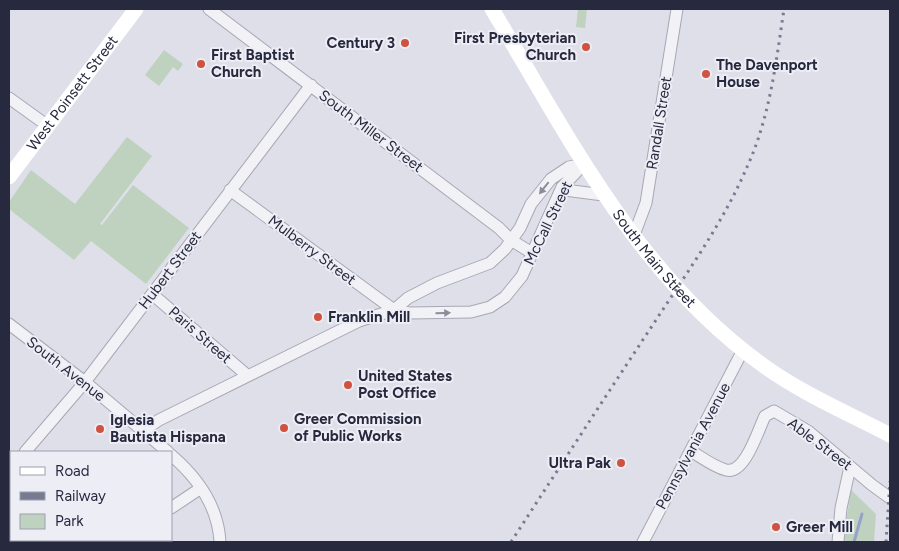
<svg xmlns="http://www.w3.org/2000/svg" width="899" height="551" viewBox="0 0 899 551" font-family="Figtree,sans-serif">
<style>
.green{fill:#bfd2bf}
.lines{fill:none;stroke-linecap:round;stroke-linejoin:round}
.stream{stroke:#98a2c9;stroke-width:3}
.street-casing{stroke:#a7a8b5;stroke-width:13}
.street{stroke:#f1f1f6;stroke-width:11}
.secondary{stroke:#fff;stroke-width:15}
.rail{stroke:#777a91;stroke-width:3;stroke-dasharray:2.5 5;stroke-linecap:butt}
.oneway{fill:#8c8d9a}
.poi-dot{fill:#d05240;stroke:#edeef5;stroke-width:2}
.labels{text-anchor:middle;dominant-baseline:central;stroke-width:4;stroke-linejoin:round;paint-order:stroke}
.poi-label{font-size:15px;font-weight:bold;fill:#27293f;stroke:#edeef5;text-anchor:start}
.street-label{font-size:15px;fill:#27293f;stroke:#edeef5}
</style>
<rect width="100%" height="100%" fill="#dedfe8"/>
<path class="green" d="M 578,9 L 587,9 L 585,28 L 576,27 Z
M 164,50 L 183,64 L 178,71 L 173,67 L 159,86 L 145,75 Z
M 127,137 L 152,156 L 100,224 L 102,225 L 133,185 L 189,228 L 146,284 L 91,241 L 74,260 L 9,209 L 9,202 L 31,170 L 75,204 Z
M 851,490 L 876,514 L 874,542 L 843,542 Z"/>
<g class="lines">
<path class="stream" d="M 854,542 L 862,514"/>
<defs>
<path id="street" d="M 209,9 L 499,228 L 511,240 L 532,253
M 9,98 L 48,126
M 230,190 L 394,310 L 409,313 L 471,312 L 490,307 L 505,297 L 522,276 L 562,187 L 583,165
M 558,197 L 565,190 L 603,195
M 634,235 L 646,203 L 677,9
M 152,294 L 248,376
M 9,324 L 85,382 L 168,452
M 143,431 L 159,420 L 359,321 L 394,310 L 408,298 L 437,283 L 490,263 L 505,249 L 520,228 L 531,204 L 551,179 L 569,167 L 584,164
M 691,451 C 701,457 714,467 726,470 C 745,475 758,430 765,416 L 774,411 L 808,431 L 872,485 L 890,498
M 25,452 L 85,382 L 311,85
M 171,455 C 198,478 218,506 220,542
M 9,471 L 11,468
M 171,508 L 201,488
M 120,542 L 124,540
M 643,542 L 743,350
M 838,542 L 841,508 L 850,467"/>
</defs>
<use href="#street" class="street-casing"/>
<use href="#street" class="street"/>
<g class="secondary">
<path id="s1" d="M 492,9 C 569,138 639,277 764,366 C 803,394 848,413 890,435"/>
<path id="s2" d="M 9,177 L 136,9"/>
</g>
<path class="rail" d="M 511,542 C 559,468 607,394 656,320 C 688,271 724,221 747,167 C 770,117 776,62 784,9
M 886,542 L 890,481"/>
</g>
<defs><path id="oneway-solid" d="M-6-.8H1V-3.2L6.5 0L1 3.2V.8H-6Z" transform="scale(1.25)"/></defs>
<g class="oneway">
<use href="#oneway-solid" transform="translate(544 188) rotate(128)"/>
<use href="#oneway-solid" transform="translate(443 313) rotate(-1)"/>
</g>
<g class="poi-dot">
<circle cx="405" cy="43" r="5"/>
<circle cx="586" cy="47" r="5"/>
<circle cx="201" cy="64" r="5"/>
<circle cx="706" cy="74" r="5"/>
<circle cx="318" cy="317" r="5"/>
<circle cx="348" cy="385" r="5"/>
<circle cx="284" cy="428" r="5"/>
<circle cx="100" cy="429" r="5"/>
<circle cx="621" cy="463" r="5"/>
<circle cx="776" cy="527" r="5"/>
</g>
<g class="labels">
<g class="poi-label">
<text x="576" y="38" text-anchor="end">First Presbyterian<tspan x="576" dy="17">Church</tspan></text>
<text x="395" y="43" text-anchor="end">Century 3</text>
<text x="211" y="55">First Baptist<tspan x="211" dy="17">Church</tspan></text>
<text x="716" y="65">The Davenport<tspan x="716" dy="17">House</tspan></text>
<text x="328" y="317">Franklin Mill</text>
<text x="358" y="376">United States<tspan x="358" dy="17">Post Office</tspan></text>
<text x="294" y="419">Greer Commission<tspan x="294" dy="17">of Public Works</tspan></text>
<text x="110" y="420">Iglesia<tspan x="110" dy="17">Bautista Hispana</tspan></text>
<text x="611" y="463" text-anchor="end">Ultra Pak</text>
<text x="786" y="527">Greer Mill</text>
</g>
<g class="street-label">
<text stroke="none"><textPath href="#s2" startOffset="105">West Poinsett Street</textPath></text>
<text transform="translate(659 123) rotate(-81)">Randall Street</text>
<text transform="translate(371 131) rotate(37)">South Miller Street</text>
<text transform="translate(548 223) rotate(-64)">McCall Street</text>
<text transform="translate(312 250) rotate(37)">Mulberry Street</text>
<text stroke="none"><textPath href="#s1" startOffset="298">South Main Street</textPath></text>
<text transform="translate(170 270) rotate(-53)">Hubert Street</text>
<text transform="translate(200 335) rotate(41)">Paris Street</text>
<text transform="translate(66 369) rotate(38)">South Avenue</text>
<text transform="translate(820 444) rotate(37)">Able Street</text>
<text transform="translate(693 446) rotate(-62)">Pennsylvania Avenue</text>
</g>
</g>
<rect width="899" height="551" fill="none" stroke="#27293f" stroke-width="20"/>
<rect x="10" y="451" width="162" height="90" fill="#edeef5" stroke="#9e9fac"/>
<rect x="20" y="467" width="25" height="8" fill="#ffffff" stroke="#9e9fac"/>
<text x="55" y="476" font-size="15" fill="#27293f">Road</text>
<rect x="20" y="492" width="25" height="8" fill="#777a91" stroke="#9e9fac"/>
<text x="55" y="501" font-size="15" fill="#27293f">Railway</text>
<rect x="20" y="514" width="25" height="15" fill="#bfd2bf" stroke="#9e9fac"/>
<text x="55" y="526" font-size="15" fill="#27293f">Park</text>
</svg>
